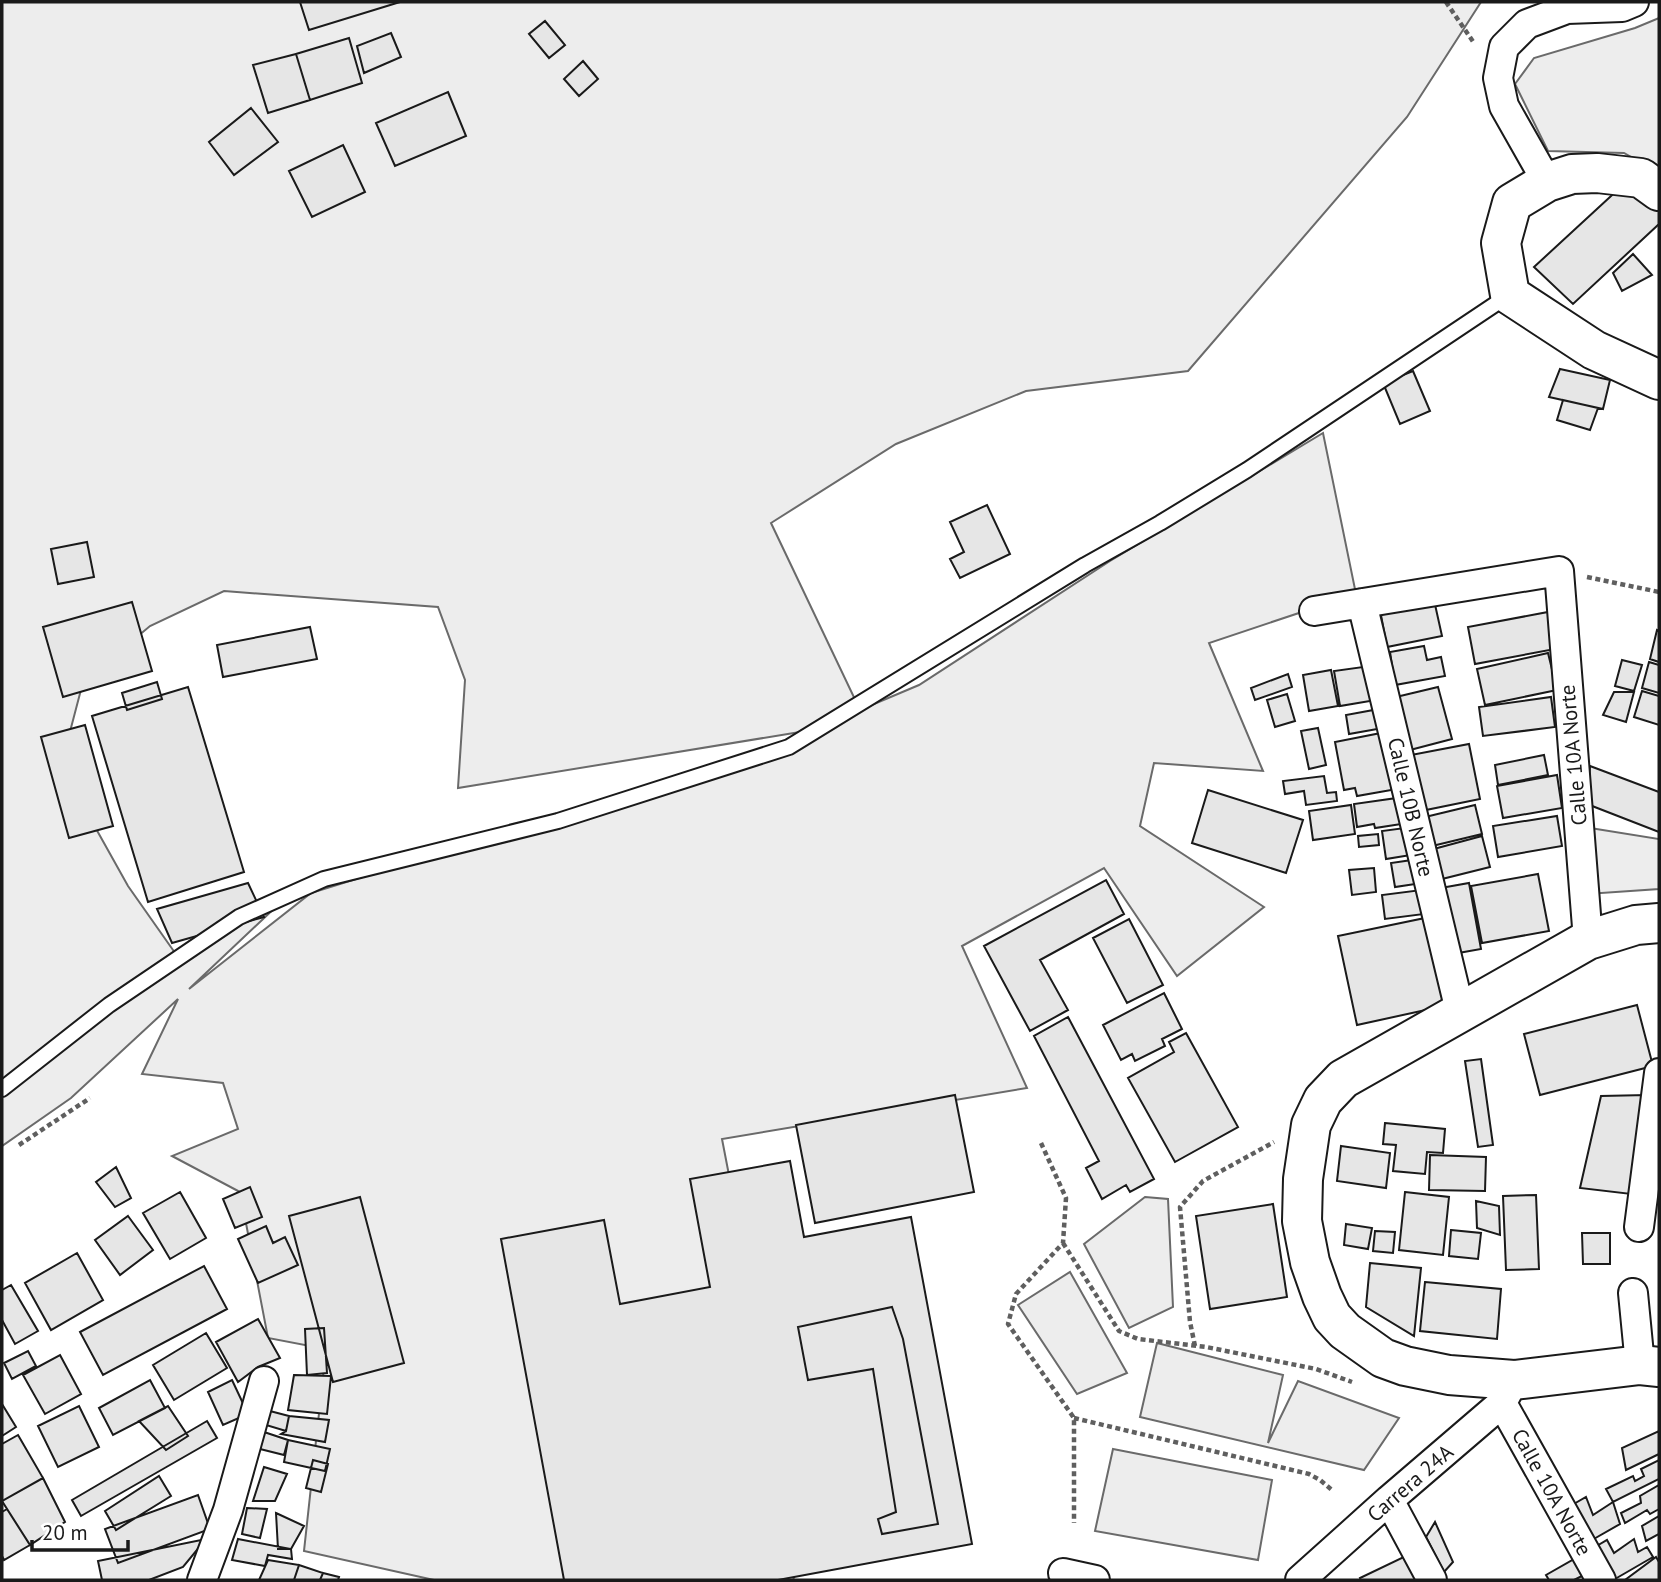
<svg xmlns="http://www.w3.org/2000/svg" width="1661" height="1582" viewBox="0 0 1661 1582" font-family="'PT Sans',sans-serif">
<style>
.green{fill:#ededed;stroke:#6a6a6a;stroke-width:2;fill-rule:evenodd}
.building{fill:#e6e6e6;stroke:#1a1a1a;stroke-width:2}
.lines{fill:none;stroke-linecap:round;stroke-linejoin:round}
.lane-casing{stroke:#1a1a1a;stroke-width:18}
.street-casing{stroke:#1a1a1a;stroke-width:32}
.secondary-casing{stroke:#1a1a1a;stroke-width:42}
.path{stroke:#5f5f5f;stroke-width:4.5;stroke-dasharray:5 3.5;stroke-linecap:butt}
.lane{stroke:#fff;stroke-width:14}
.street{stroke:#fff;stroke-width:28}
.secondary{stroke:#fff;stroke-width:38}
.labels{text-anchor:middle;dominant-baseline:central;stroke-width:5;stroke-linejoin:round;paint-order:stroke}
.street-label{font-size:21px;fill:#1a1a1a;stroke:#fff}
</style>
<rect width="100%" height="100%" fill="#fff"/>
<path class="green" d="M 2,2 L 1481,2 L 1407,117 L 1188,371 L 1026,391 L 896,444 L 771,523 L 860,710 L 919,685 L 1110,561 L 1323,433 L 1356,594 L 1209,643 L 1263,771 L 1154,763 L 1140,826 L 1264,907 L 1177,976 L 1104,868 L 962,946 L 1027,1088 L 722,1139 L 775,1413 L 798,1567 L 793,1580 L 434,1580 L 304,1551 L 326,1349 L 268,1338 L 240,1192 L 172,1156 L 238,1129 L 223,1083 L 142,1074 L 178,999 L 71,1098 L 2,1146 ZM 224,591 L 438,607 L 465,680 L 458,788 L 812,730 L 761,753 L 311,893 L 189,989 L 299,885 L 180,960 L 128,886 L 61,766 L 83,682 L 150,626 Z
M 1659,18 L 1659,173 L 1624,153 L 1548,151 L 1515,84 L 1534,58 L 1635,28 Z
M 1584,827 L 1659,839 L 1659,889 L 1587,894 Z
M 1145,1197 L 1168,1199 L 1173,1307 L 1129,1328 L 1084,1244 Z
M 1070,1272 L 1127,1373 L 1077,1394 L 1018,1305 Z
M 1157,1343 L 1283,1375 L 1268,1443 L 1298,1381 L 1399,1418 L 1364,1470 L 1140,1417 Z
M 1113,1449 L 1272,1480 L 1258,1560 L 1095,1531 Z"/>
<path class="building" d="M 300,2 L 400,2 L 309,30 Z
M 545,21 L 565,45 L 549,58 L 529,34 Z
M 391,33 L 401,57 L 364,73 L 357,46 Z
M 349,38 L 362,83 L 310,100 L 296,54 Z
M 296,54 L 310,100 L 268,113 L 253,65 Z
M 583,61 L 598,79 L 579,96 L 564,79 Z
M 448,92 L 466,136 L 395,166 L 376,123 Z
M 251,108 L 278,142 L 234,175 L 209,142 Z
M 343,145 L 365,192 L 312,217 L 289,171 Z
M 1623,185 L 1659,204 L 1659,224 L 1573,304 L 1534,267 Z
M 1633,254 L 1652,275 L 1622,291 L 1613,273 Z
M 1560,369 L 1610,380 L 1603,409 L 1549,397 Z
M 1413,371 L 1430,411 L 1400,424 L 1383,383 Z
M 1563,400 L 1598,408 L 1590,430 L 1557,420 Z
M 987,505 L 1010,554 L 960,578 L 950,559 L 964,552 L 950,522 Z
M 87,542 L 94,577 L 58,584 L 51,549 Z
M 1434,600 L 1442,636 L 1387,647 L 1380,610 Z
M 132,602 L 152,671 L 63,697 L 43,627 Z
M 1548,612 L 1555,649 L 1475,664 L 1468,627 Z
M 310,627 L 317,659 L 223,677 L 217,645 Z
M 1657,630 L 1659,631 L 1659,662 L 1650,659 Z
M 1424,646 L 1427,660 L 1441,657 L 1445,676 L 1395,685 L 1390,652 Z
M 1548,653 L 1557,690 L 1485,705 L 1477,669 Z
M 1622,660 L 1642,665 L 1634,691 L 1615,686 Z
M 1649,662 L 1659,665 L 1659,693 L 1642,688 Z
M 1370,666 L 1376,700 L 1340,706 L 1334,671 Z
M 1331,670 L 1338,706 L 1309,711 L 1303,675 Z
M 1288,674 L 1292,687 L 1255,700 L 1251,688 Z
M 157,682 L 162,699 L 127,710 L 122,693 Z
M 188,687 L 244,872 L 148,902 L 92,716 Z
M 1438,687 L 1452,739 L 1410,750 L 1396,697 Z
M 1642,691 L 1659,696 L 1659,725 L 1634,717 Z
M 1614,692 L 1634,692 L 1626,722 L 1603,715 Z
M 1287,694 L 1295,721 L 1275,727 L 1267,700 Z
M 1551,697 L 1555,727 L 1483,736 L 1479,707 Z
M 1379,709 L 1383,728 L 1349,734 L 1346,715 Z
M 85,725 L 113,826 L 69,838 L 41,737 Z
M 1318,728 L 1326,765 L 1309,769 L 1301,731 Z
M 1386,732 L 1397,789 L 1357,796 L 1355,788 L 1344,790 L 1335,742 Z
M 1469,744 L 1480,799 L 1421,811 L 1411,755 Z
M 1544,755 L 1548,775 L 1498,785 L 1495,765 Z
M 1590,766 L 1659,792 L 1659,832 L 1587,804 Z
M 1557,775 L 1562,808 L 1503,818 L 1497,786 Z
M 1324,776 L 1327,793 L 1336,792 L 1337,801 L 1306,805 L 1304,791 L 1285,794 L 1283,781 Z
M 1208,790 L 1303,820 L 1286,873 L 1192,843 Z
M 1404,797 L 1408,823 L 1375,828 L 1374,824 L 1357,827 L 1354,804 Z
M 1351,805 L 1355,834 L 1313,840 L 1309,811 Z
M 1475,805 L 1482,834 L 1428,847 L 1421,818 Z
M 1557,816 L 1562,846 L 1498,857 L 1493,826 Z
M 1412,827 L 1417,854 L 1386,859 L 1382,831 Z
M 1378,834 L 1379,845 L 1359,847 L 1358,836 Z
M 1482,836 L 1490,867 L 1438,880 L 1430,850 Z
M 1419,859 L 1422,883 L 1395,887 L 1391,863 Z
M 1374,868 L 1376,892 L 1352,895 L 1349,870 Z
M 1538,874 L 1549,931 L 1482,943 L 1471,886 Z
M 1106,880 L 1124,914 L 1040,960 L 1068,1010 L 1030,1031 L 984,946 Z
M 248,883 L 264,917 L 172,943 L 157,909 Z
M 1469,883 L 1481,949 L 1447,955 L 1435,889 Z
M 1429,889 L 1432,913 L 1385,919 L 1382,895 Z
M 1425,918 L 1444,1006 L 1357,1025 L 1338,936 Z
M 1129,919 L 1163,985 L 1127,1003 L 1093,938 Z
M 1164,993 L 1182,1029 L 1162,1039 L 1165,1046 L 1135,1061 L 1132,1054 L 1121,1060 L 1103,1025 Z
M 1637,1005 L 1653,1066 L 1540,1095 L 1524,1034 Z
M 1068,1017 L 1154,1179 L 1130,1192 L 1126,1185 L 1102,1199 L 1086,1168 L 1099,1161 L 1034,1036 Z
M 1186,1033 L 1238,1127 L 1175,1162 L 1128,1078 L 1174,1052 L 1169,1042 Z
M 1481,1059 L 1493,1145 L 1478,1147 L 1465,1061 Z
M 955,1095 L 974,1192 L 815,1223 L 796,1125 Z
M 1647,1095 L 1631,1194 L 1580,1188 L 1601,1096 Z
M 1385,1123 L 1445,1129 L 1443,1153 L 1427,1152 L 1425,1174 L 1393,1171 L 1396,1145 L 1383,1144 Z
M 1341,1146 L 1390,1153 L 1386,1188 L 1337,1181 Z
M 1430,1155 L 1486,1157 L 1485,1191 L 1429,1190 Z
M 790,1161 L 804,1237 L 911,1217 L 972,1544 L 778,1580 L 564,1580 L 501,1239 L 604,1220 L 620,1304 L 710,1287 L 690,1179 Z
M 116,1167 L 131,1198 L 115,1207 L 96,1182 Z
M 250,1187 L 262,1217 L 235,1228 L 223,1199 Z
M 180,1192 L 206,1238 L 170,1259 L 143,1213 Z
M 1405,1192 L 1449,1197 L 1443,1255 L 1399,1250 Z
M 1536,1195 L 1539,1269 L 1506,1270 L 1503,1196 Z
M 360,1197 L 404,1363 L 333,1382 L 289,1216 Z
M 1476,1201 L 1499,1206 L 1500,1235 L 1477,1228 Z
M 1273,1204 L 1287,1297 L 1210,1309 L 1196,1216 Z
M 128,1216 L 153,1250 L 120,1275 L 95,1240 Z
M 1346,1224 L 1372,1228 L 1368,1249 L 1344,1245 Z
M 266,1226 L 273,1243 L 285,1237 L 298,1265 L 258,1283 L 238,1239 Z
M 1451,1230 L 1481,1233 L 1478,1259 L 1449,1256 Z
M 1375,1231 L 1395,1232 L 1393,1253 L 1373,1251 Z
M 1582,1233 L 1610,1233 L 1610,1264 L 1583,1264 Z
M 77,1253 L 103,1300 L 51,1330 L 25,1283 Z
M 1370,1263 L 1421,1268 L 1414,1336 L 1366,1307 Z
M 204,1266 L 227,1309 L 103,1375 L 80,1332 Z
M 1425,1282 L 1501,1289 L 1497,1339 L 1420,1331 Z
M 11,1285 L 38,1331 L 15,1344 L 2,1320 L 2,1290 Z
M 892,1307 L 903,1339 L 938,1524 L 882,1534 L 878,1519 L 896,1512 L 873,1369 L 808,1380 L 798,1327 Z
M 258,1319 L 280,1358 L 258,1367 L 238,1382 L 216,1342 Z
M 324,1328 L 327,1373 L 307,1375 L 305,1329 Z
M 206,1333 L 227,1368 L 174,1400 L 153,1365 Z
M 28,1351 L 36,1366 L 12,1379 L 4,1363 Z
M 60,1355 L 81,1394 L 45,1414 L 23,1375 Z
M 294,1375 L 331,1376 L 327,1414 L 288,1410 Z
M 150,1380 L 165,1408 L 113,1435 L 99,1408 Z
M 232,1380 L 248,1414 L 223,1425 L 208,1392 Z
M 2,1404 L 16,1427 L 2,1436 Z
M 79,1406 L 99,1447 L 58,1467 L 38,1426 Z
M 168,1406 L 188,1436 L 166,1450 L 139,1421 Z
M 266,1410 L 289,1416 L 286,1431 L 256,1422 Z
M 289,1416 L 329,1420 L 325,1442 L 281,1434 L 286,1431 Z
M 207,1421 L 217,1438 L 81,1516 L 72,1500 Z
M 1659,1431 L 1659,1454 L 1626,1470 L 1622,1448 Z
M 264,1432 L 288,1440 L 284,1455 L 260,1449 Z
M 18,1435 L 43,1478 L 2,1501 L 2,1444 Z
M 288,1440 L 330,1449 L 325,1471 L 284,1462 Z
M 313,1460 L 328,1464 L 321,1492 L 306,1488 Z
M 1659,1460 L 1659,1479 L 1613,1502 L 1606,1489 L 1633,1476 L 1635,1481 L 1644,1476 L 1641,1469 Z
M 264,1467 L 287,1474 L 275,1501 L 253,1501 Z
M 159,1476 L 171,1496 L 116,1530 L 105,1511 Z
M 43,1478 L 65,1522 L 30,1545 L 2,1501 Z
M 1659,1485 L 1659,1509 L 1650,1514 L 1647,1510 L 1625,1523 L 1621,1513 L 1641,1503 L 1640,1496 Z
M 198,1495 L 210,1529 L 118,1563 L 105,1529 Z
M 1586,1497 L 1593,1515 L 1613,1502 L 1620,1524 L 1592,1540 L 1572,1505 Z
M 247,1508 L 267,1509 L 260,1538 L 242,1534 Z
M 7,1509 L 30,1545 L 4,1560 L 2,1556 L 2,1512 Z
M 276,1513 L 304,1526 L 291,1549 L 278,1549 Z
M 1659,1516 L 1659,1534 L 1646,1541 L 1642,1526 Z
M 1435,1522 L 1453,1562 L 1444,1572 L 1426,1537 Z
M 206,1539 L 183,1567 L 149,1580 L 102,1580 L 98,1561 Z
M 238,1539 L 291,1549 L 292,1559 L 268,1555 L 265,1566 L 232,1560 Z
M 1634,1539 L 1638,1552 L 1647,1547 L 1653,1557 L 1615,1579 L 1595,1547 L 1607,1540 L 1614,1553 Z
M 1412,1553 L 1423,1576 L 1414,1580 L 1361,1580 L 1360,1578 Z
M 1656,1557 L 1659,1562 L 1659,1580 L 1625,1580 Z
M 1576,1558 L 1584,1575 L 1574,1580 L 1549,1580 L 1546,1575 Z
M 268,1560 L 299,1565 L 294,1580 L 259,1580 Z
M 299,1565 L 323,1573 L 320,1580 L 294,1580 Z
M 323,1573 L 339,1577 L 338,1580 L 320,1580 Z"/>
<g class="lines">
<defs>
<path id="lane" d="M 2,1089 L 109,1005 L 239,917 L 324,879 L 558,821 L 789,747 L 1085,565 L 1160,523 L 1247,470 L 1509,295"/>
<path id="street" d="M 1547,182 L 1504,106 L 1498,78 L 1504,47 L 1527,24 L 1567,9 L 1622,7 L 1634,2
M 1362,603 L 1460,1011
M 1314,611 L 1559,571 L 1588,940
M 1639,1227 L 1659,1073
M 1633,1293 L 1640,1365
M 1502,1403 L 1601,1580
M 1389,1500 L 1432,1580
M 1063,1573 L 1095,1580
M 202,1580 L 228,1510 L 264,1381
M 1300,1580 L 1389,1500 L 1502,1403 L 1514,1380"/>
<path id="secondary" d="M 1659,191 L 1641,178 L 1597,173 L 1572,174 L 1547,182 L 1512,203 L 1501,243 L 1510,295 L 1594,350 L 1659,380
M 1659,923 L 1636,925 L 1588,940 L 1343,1079 L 1323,1100 L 1311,1125 L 1303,1179 L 1302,1221 L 1310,1262 L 1322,1296 L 1332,1317 L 1345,1331 L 1383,1358 L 1405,1366 L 1449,1375 L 1514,1380 L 1640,1365 L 1659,1367"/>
</defs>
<use href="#lane" class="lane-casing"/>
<use href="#street" class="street-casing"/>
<use href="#secondary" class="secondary-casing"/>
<path class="path" d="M 1446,2 L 1474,43
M 1587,577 L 1659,592
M 1041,1143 L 1066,1198 L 1063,1243 L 1016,1294 L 1008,1324 L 1074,1418 L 1074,1523
M 19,1145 L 90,1098
M 1063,1243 L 1119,1331 L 1138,1339 L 1206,1347 L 1316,1369 L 1352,1382
M 1195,1346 L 1190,1322 L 1180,1207 L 1203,1181 L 1274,1142
M 1074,1418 L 1309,1474 L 1320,1480 L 1332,1490"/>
<use href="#lane" class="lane"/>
<use href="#street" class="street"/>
<use href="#secondary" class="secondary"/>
</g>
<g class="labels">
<g class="street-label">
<text transform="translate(1573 755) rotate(-95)">Calle 10A Norte</text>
<text transform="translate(1411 807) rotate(77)">Calle 10B Norte</text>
<text transform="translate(1410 1483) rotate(-41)">Carrera 24A</text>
<text transform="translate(1552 1492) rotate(61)">Calle 10A Norte</text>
</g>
</g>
<rect width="1661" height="1582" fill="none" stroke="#1a1a1a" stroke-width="7"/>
<path d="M32 1540v10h96v-10" fill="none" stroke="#1a1a1a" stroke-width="3.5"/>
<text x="42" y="1540" font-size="21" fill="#1a1a1a" stroke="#ffffff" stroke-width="5" paint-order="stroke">20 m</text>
</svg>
